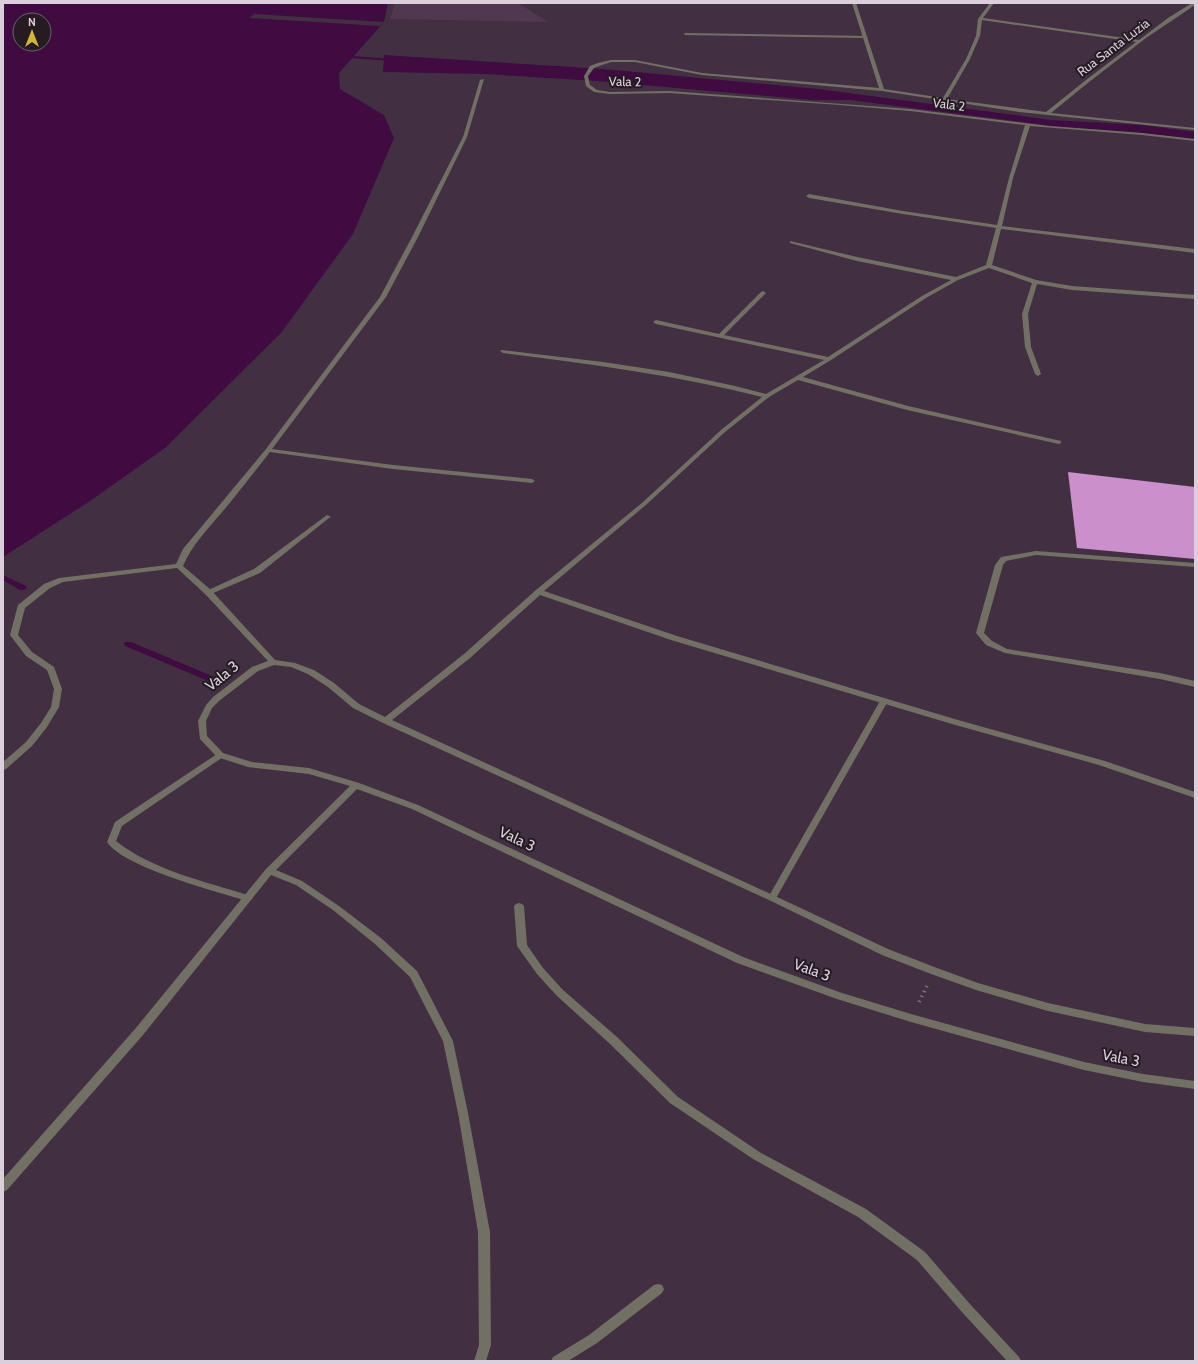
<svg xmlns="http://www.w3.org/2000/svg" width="1198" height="1364" viewBox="0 0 1198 1364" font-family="Cabin,sans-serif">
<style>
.built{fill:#503950}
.water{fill:#3f0b41;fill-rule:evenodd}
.pier{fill:#423042}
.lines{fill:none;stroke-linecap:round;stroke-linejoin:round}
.stream{fill:#3f0b41;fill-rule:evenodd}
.building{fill:#cb8fcb}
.path{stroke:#807180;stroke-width:3.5;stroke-dasharray:1.5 4;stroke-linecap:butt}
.lane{fill:#727064;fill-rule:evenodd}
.street{fill:#727064;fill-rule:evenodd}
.labels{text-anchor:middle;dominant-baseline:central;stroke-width:4;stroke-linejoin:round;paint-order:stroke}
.far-street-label{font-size:13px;fill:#dacfda;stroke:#241b23}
.street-label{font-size:15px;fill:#dacfda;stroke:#241b23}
</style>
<rect width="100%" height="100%" fill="#423042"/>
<path class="built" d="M 395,3 L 518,3 L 548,22 L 390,19 Z"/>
<path class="water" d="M 3,3 L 388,3 L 384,22 L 339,73 L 340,89 L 384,115 L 394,138 L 353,234 L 281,333 L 165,448 L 90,501 L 3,557 ZM 20,20 L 44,20 L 44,44 L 20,44 Z
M 384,55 L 603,69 L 818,89 L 1051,120 L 1142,125 L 1195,132 L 1195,139 L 1130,132 L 1052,126 L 850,100 L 813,100 L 597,81 L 484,74 L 383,72 Z"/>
<path class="pier" d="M 254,14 L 384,22 L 380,26 L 249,18 Z"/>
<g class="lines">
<path class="stream" d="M 352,56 L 393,59 L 395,60 L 393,61 L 350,58 L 350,56 Z
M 3,575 L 26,586 L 27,588 L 23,590 L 20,590 L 3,580 Z
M 125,642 L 131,642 L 212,676 L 213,678 L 209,681 L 206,680 L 125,646 L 124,644 Z"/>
</g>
<path class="building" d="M 1068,472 L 1195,487 L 1195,559 L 1077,548 Z"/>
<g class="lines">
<path class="path" d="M 919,1002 L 927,986"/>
<path class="lane" d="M 684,33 L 866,36 L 868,37 L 866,38 L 685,35 Z
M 327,515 L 331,517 L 329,518 L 260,573 L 211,594 L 208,594 L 204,592 L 254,569 Z
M 1036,551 L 1195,563 L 1195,567 L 1036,555 L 1006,561 L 1003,565 L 984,633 L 992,641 L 1007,649 L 1160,673 L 1195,681 L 1195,687 L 1160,679 L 1005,653 L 986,645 L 976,633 L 995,565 L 1001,557 Z
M 884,698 L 888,701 L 775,900 L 772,901 L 769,900 L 767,898 L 769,896 L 880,701 Z
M 220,752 L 224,755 L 223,757 L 122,826 L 116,841 C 152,870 207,882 251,896 L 253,898 L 251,900 L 248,901 C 217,892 123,867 107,842 L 115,822 Z
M 658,1284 L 662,1285 L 664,1289 L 662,1293 L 597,1343 L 568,1361 L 551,1361 L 553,1357 L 589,1335 L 654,1285 Z"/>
<path class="street" d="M 852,3 L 856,3 L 884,89 L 943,98 L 966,59 L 976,36 L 978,19 L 990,3 L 994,3 L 983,18 L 1139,40 L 1168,18 L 1192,3 L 1195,3 L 1195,5 L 1146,38 L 1089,82 L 1051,113 L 1195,128 L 1195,130 L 1019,112 L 882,91 L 702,75 L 635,62 L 611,62 L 602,65 L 594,68 L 588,76 L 590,85 L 597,90 L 610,92 L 669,91 L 910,109 L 1049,126 L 1142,133 L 1195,139 L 1195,141 L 1142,135 L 1030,126 L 1013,178 L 1002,226 L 1170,246 L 1195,249 L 1195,253 L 1001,229 L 992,265 L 1036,280 L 1072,286 L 1195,295 L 1195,299 L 1072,290 L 1037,284 L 1028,314 L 1031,347 L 1041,374 L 1038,376 L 1035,374 L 1025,347 L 1022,314 L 1032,283 L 989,268 L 958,280 L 926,298 L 831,360 L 803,377 L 908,406 L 1061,441 L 1061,443 L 1059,444 L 907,410 L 798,380 L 769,397 L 725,432 L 647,504 L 544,591 L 677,636 L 958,720 L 1105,761 L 1195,792 L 1195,798 L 1099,765 L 952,724 L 671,640 L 540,595 L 470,658 L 392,720 L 775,896 L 888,949 L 937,968 L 978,983 L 1048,1003 L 1145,1024 L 1195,1028 L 1195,1036 L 1145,1032 L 1048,1011 L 976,990 L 931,974 L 882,955 L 769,900 L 383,723 L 353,708 L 328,687 L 308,674 L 291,667 L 274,665 L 258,671 L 219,701 L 212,708 L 206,721 L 207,736 L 223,753 L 252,762 L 309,768 L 359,783 L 418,805 L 743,957 L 842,993 L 911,1014 L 1084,1062 L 1143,1074 L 1195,1081 L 1195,1089 L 1143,1082 L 1084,1070 L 911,1022 L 837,999 L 737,963 L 412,809 L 357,789 L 276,870 L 302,881 L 339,906 L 381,938 L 417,971 L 453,1041 L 468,1113 L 490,1232 L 491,1345 L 486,1361 L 474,1361 L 479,1345 L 478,1232 L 458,1113 L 443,1041 L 410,977 L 375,944 L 333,910 L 296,885 L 271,875 L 143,1035 L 7,1190 L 3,1192 L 3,1179 L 135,1029 L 266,869 L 350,786 L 309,774 L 248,767 L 217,757 L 200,739 L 198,721 L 206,705 L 213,697 L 252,667 L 268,661 L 205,594 L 177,568 L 63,582 L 50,588 L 25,608 L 18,635 L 32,652 L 54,667 L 62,689 L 59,707 L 47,727 L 32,746 L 6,769 L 3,770 L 3,762 L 26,742 L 41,723 L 51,707 L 54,689 L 47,670 L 26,656 L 10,635 L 18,605 L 44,584 L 59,578 L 176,564 L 183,549 L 266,449 L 380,297 L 412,237 L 463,137 L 480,80 L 484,79 L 467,137 L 418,237 L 386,297 L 272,449 L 393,465 L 532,479 L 535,481 L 532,483 L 393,469 L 270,452 C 254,472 239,492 223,511 C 208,529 193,543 183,566 L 211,590 L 275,660 L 295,663 L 314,670 L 334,683 L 359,704 L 385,717 L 464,654 L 536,590 L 643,502 L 721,430 L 762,397 C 677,375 590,364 503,353 L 500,351 L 501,350 L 603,362 L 669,372 L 735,386 L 766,394 L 824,360 L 656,324 L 653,322 L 656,320 L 719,334 L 761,292 L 763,291 L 766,293 L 724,335 L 828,357 L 922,296 L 951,280 L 857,261 L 790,243 L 790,241 L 857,257 L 956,277 L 986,265 L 996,228 L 903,214 L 809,198 L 806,196 L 809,194 L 903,211 L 997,225 L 1009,178 L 1025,125 L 910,111 L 840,105 L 669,93 L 610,94 L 594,92 L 586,86 L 584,76 L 590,66 L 598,63 L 611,60 L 635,60 L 702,73 L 879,88 ZM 982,20 L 1136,42 L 1086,80 L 1046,112 L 947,99 L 970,59 L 980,36 Z
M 519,903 L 522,904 L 524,906 L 527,945 L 543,968 L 563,990 L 617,1037 L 678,1097 L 761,1153 L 866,1209 L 925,1252 L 969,1303 L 1019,1357 L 1021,1361 L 1007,1361 L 961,1311 L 917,1260 L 858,1217 L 753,1159 L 670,1103 L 609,1043 L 557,996 L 537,974 L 517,946 L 514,906 L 516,904 Z"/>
</g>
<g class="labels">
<g class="far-street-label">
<text transform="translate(1113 47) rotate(-37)">Rua Santa Luzia</text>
<text transform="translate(625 81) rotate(1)">Vala 2</text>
<text transform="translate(949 104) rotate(7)">Vala 2</text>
</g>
<g class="street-label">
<text transform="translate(222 676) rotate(-39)">Vala 3</text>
<text transform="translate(517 839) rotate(25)">Vala 3</text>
<text transform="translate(812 970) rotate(20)">Vala 3</text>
<text transform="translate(1121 1058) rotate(11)">Vala 3</text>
</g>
</g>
<rect width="1198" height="1364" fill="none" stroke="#dacfda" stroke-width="8"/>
<g transform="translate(32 32)"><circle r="19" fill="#241b23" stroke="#6d636c"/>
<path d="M0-3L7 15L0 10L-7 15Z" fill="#d2b736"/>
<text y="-6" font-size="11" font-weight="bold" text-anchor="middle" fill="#dacfda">N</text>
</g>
</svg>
